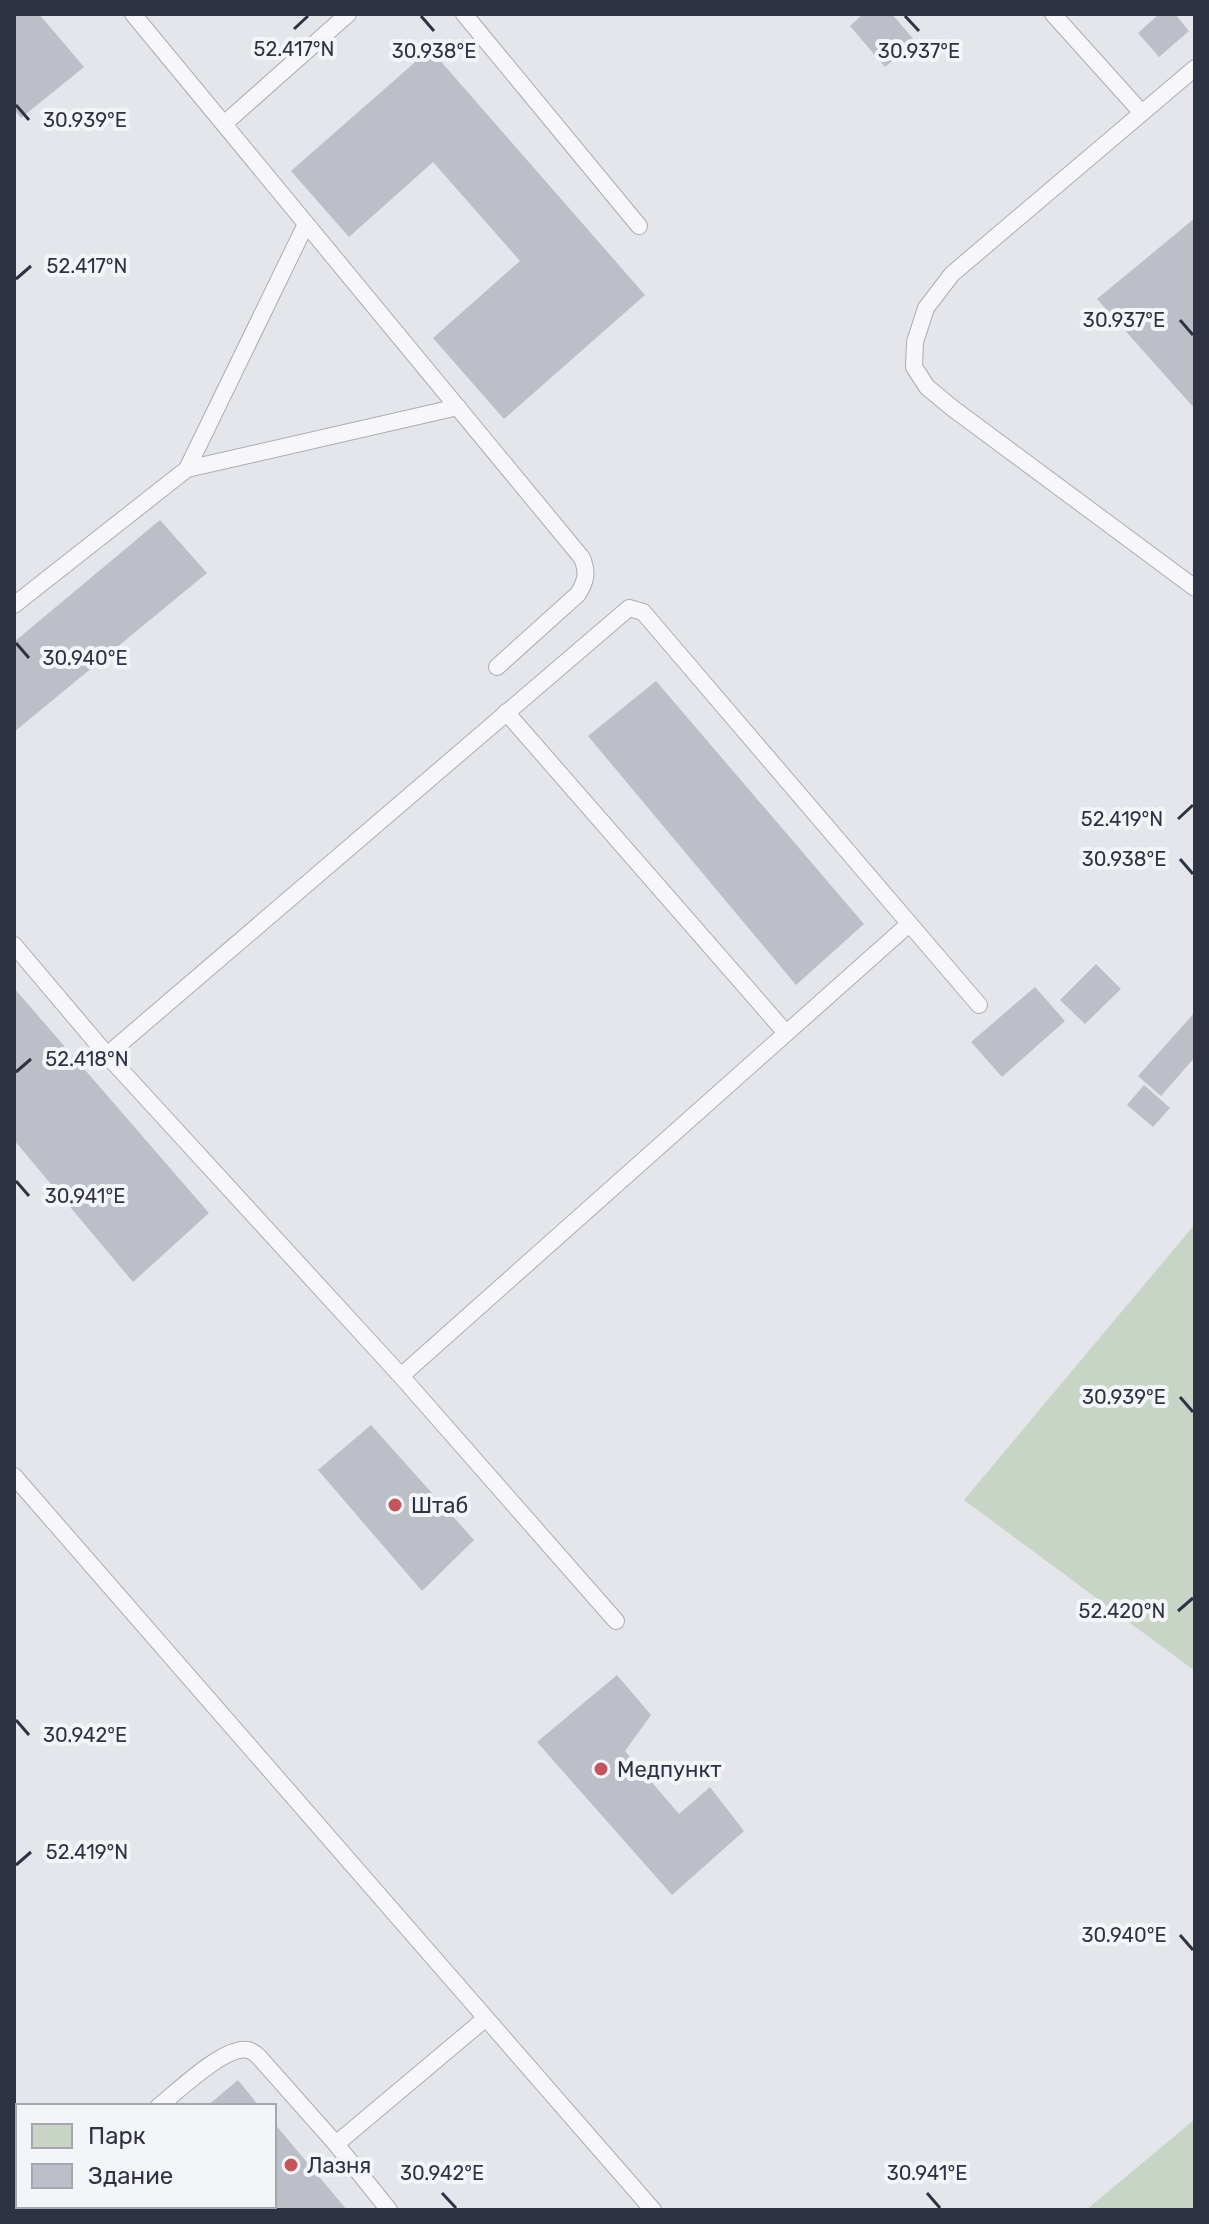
<svg xmlns="http://www.w3.org/2000/svg" width="1209" height="2224" viewBox="0 0 1209 2224" font-family="Rubik,sans-serif">
<style>
.green{fill:#c8d4c6}
.building{fill:#bcbfc7}
.lines{fill:none;stroke-linecap:round;stroke-linejoin:round}
.lane-casing{stroke:#a9adb5;stroke-width:18}
.lane{stroke:#f7f7f9;stroke-width:16}
.ticks{fill:none;stroke:#2d3342;stroke-width:3}
.poi-dot{fill:#c4555c;stroke:#f4f5f8;stroke-width:3}
.labels{text-anchor:middle;dominant-baseline:central;stroke-width:8;stroke-linejoin:round;paint-order:stroke}
.poi-label{font-size:22px;fill:#2d3342;stroke:#f4f5f8;text-anchor:start}
.ticks-label{font-size:20px;text-anchor:middle;fill:#2d3342;stroke:#f4f5f8;stroke-width:8;stroke-linejoin:round;paint-order:stroke}
</style>
<rect width="100%" height="100%" fill="#e4e6eb"/>
<path class="green" d="M 1195,1224 L 1195,1671 L 964,1500 Z
M 1195,2119 L 1195,2210 L 1086,2210 Z"/>
<path class="building" d="M 14,14 L 39,14 L 84,67 L 21,118 L 14,109 Z
M 863,14 L 892,14 L 915,41 L 885,67 L 850,26 Z
M 1159,14 L 1175,14 L 1189,31 L 1159,57 L 1138,33 Z
M 430,49 L 645,295 L 504,419 L 433,338 L 520,261 L 433,162 L 349,237 L 291,171 Z
M 1195,218 L 1195,409 L 1097,299 Z
M 160,520 L 207,573 L 14,732 L 14,642 Z
M 656,681 L 864,924 L 796,985 L 588,736 Z
M 1096,964 L 1121,989 L 1085,1024 L 1060,1000 Z
M 1035,987 L 1065,1021 L 1002,1077 L 971,1042 Z
M 14,988 L 209,1213 L 133,1282 L 14,1140 Z
M 1195,1012 L 1195,1057 L 1161,1096 L 1138,1076 Z
M 1144,1085 L 1170,1108 L 1153,1127 L 1127,1105 Z
M 371,1425 L 474,1540 L 422,1591 L 318,1470 Z
M 617,1675 L 651,1715 L 625,1751 L 679,1814 L 710,1787 L 744,1831 L 672,1895 L 537,1742 Z
M 238,2080 L 259,2106 L 207,2106 Z
M 274,2123 L 347,2210 L 262,2210 L 258,2206 L 274,2206 Z"/>
<g class="lines">
<defs>
<path id="lane" d="M 133,14 L 582,558 C 588,573 586,581 578,594 L 497,667
M 464,14 L 639,226
M 1053,14 L 1142,113
M 1195,68 L 952,274 L 926,308 L 915,342 L 914,367 L 927,387 L 951,407 L 1195,588
M 224,124 L 348,14
M 187,469 L 458,407
M 14,605 L 187,469 L 306,224
M 506,712 L 786,1033
M 14,945 L 107,1055 L 401,1376 L 616,1621
M 107,1055 L 629,608 L 643,612 L 979,1005
M 401,1376 L 909,924
M 14,1476 L 653,2210
M 159,2106 C 177,2092 225,2045 248,2050 C 252,2051 256,2054 259,2057 L 336,2144 L 486,2018
M 336,2144 L 389,2210"/>
</defs>
<use href="#lane" class="lane-casing"/>
<use href="#lane" class="lane"/>
</g>
<path class="ticks" d="M 421,16 L 434,31M 905,16 L 919,31M 294,29 L 308,16M 16,105 L 29,120M 16,279 L 31,266M 1180,320 L 1193,335M 16,643 L 29,658M 1178,819 L 1193,805M 1180,859 L 1193,874M 16,1072 L 31,1059M 16,1181 L 29,1196M 1180,1397 L 1193,1412M 1178,1611 L 1193,1598M 16,1720 L 29,1735M 16,1865 L 31,1852M 1180,1935 L 1193,1950M 442,2193 L 456,2208M 927,2193 L 940,2208"/>
<g class="poi-dot">
<circle cx="395" cy="1505" r="8"/>
<circle cx="601" cy="1769" r="8"/>
<circle cx="291" cy="2165" r="8"/>
</g>
<g class="labels">
<g class="poi-label">
<text x="411" y="1505">Штаб</text>
<text x="617" y="1769">Медпункт</text>
<text x="307" y="2165">Лазня</text>
</g>
</g>
<g class="ticks-label">
<text x="294" y="56">52.417°N</text>
<text x="434" y="58">30.938°E</text>
<text x="919" y="58">30.937°E</text>
<text x="85" y="127">30.939°E</text>
<text x="87" y="273">52.417°N</text>
<text x="1124" y="327">30.937°E</text>
<text x="85" y="665">30.940°E</text>
<text x="1122" y="826">52.419°N</text>
<text x="1124" y="866">30.938°E</text>
<text x="87" y="1066">52.418°N</text>
<text x="85" y="1203">30.941°E</text>
<text x="1124" y="1404">30.939°E</text>
<text x="1122" y="1618">52.420°N</text>
<text x="85" y="1742">30.942°E</text>
<text x="87" y="1859">52.419°N</text>
<text x="1124" y="1942">30.940°E</text>
<text x="442" y="2180">30.942°E</text>
<text x="927" y="2180">30.941°E</text>
</g>
<rect width="1209" height="2224" fill="none" stroke="#2d3342" stroke-width="32"/>
<rect x="16" y="2104" width="260" height="104" fill="#f4f5f8" stroke="#a4a7af" stroke-width="2"/>
<rect x="32" y="2124" width="40" height="24" fill="#c8d4c6" stroke="#a4a7af" stroke-width="2"/>
<text x="88" y="2144" font-size="24" fill="#2d3342">Парк</text>
<rect x="32" y="2164" width="40" height="24" fill="#bcbfc7" stroke="#a4a7af" stroke-width="2"/>
<text x="88" y="2184" font-size="24" fill="#2d3342">Здание</text>
</svg>
